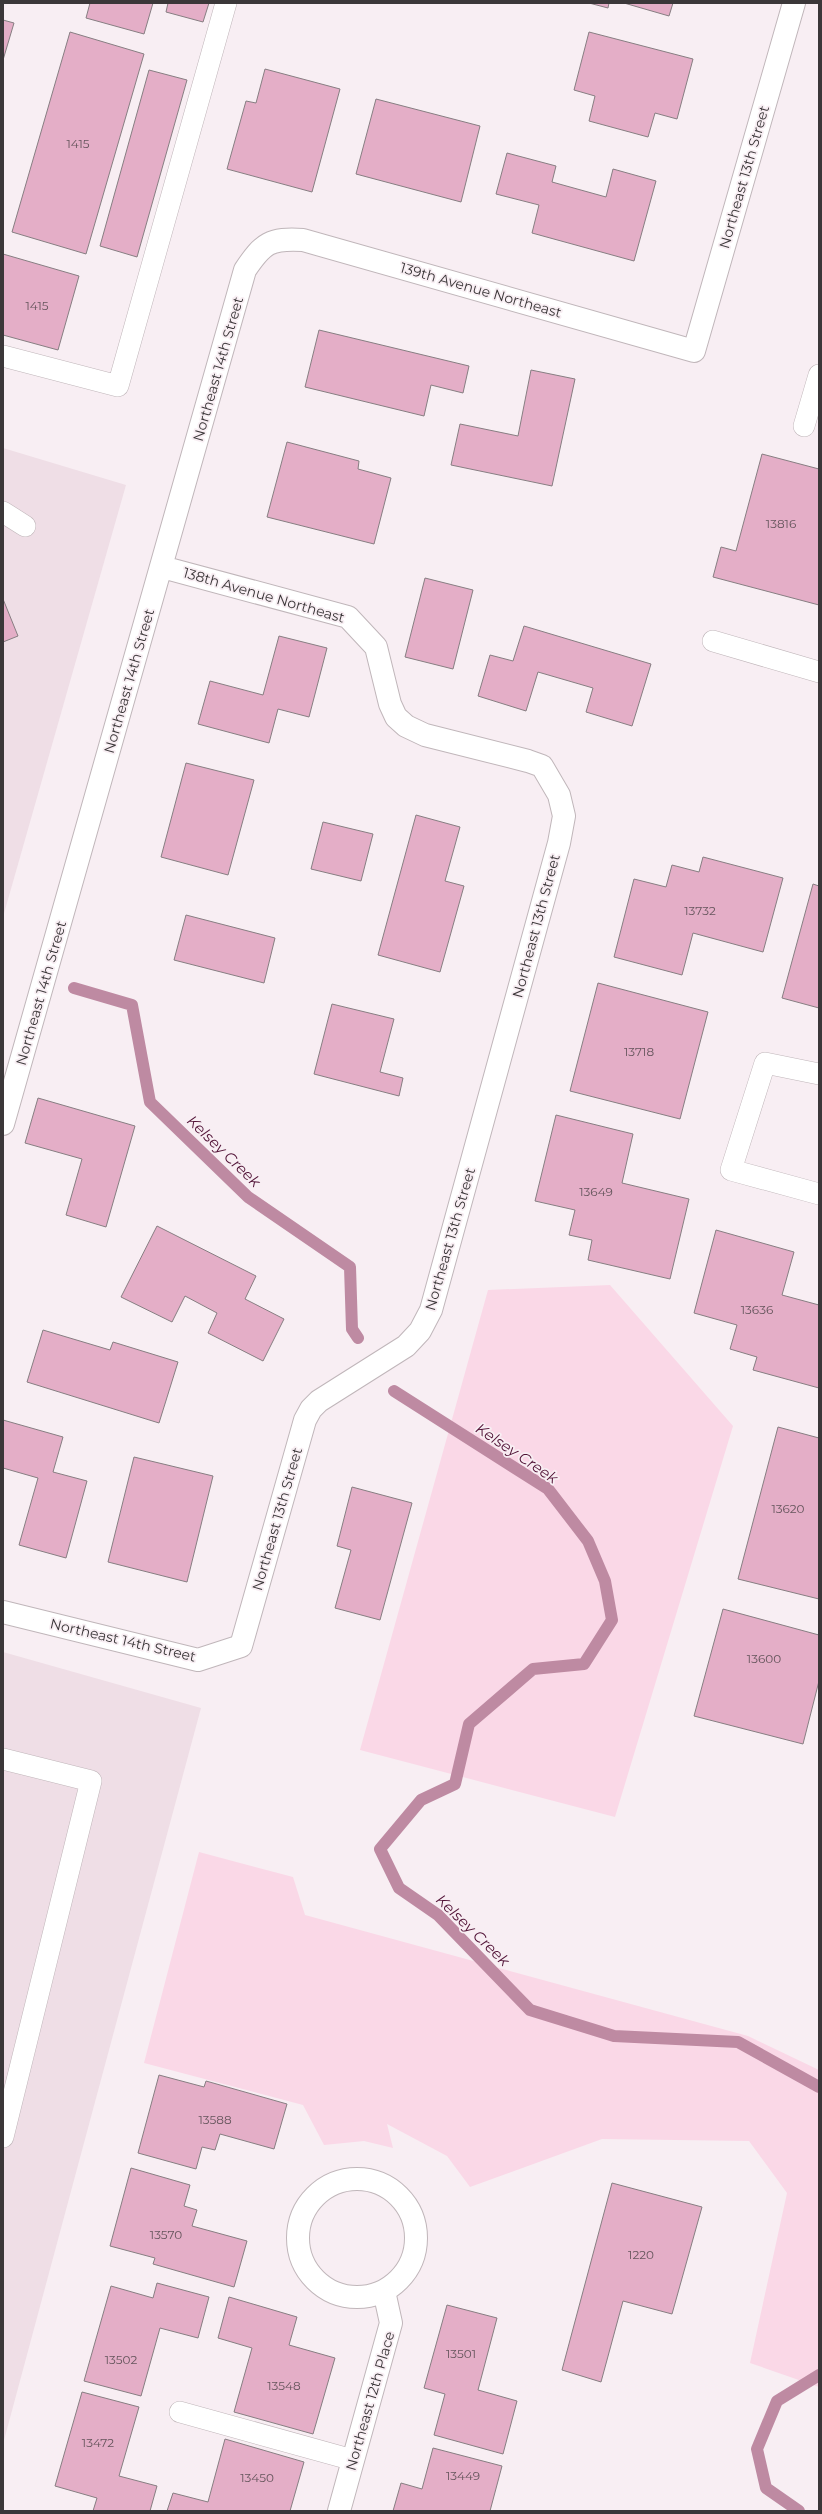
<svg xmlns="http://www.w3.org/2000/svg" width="822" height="2514" viewBox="0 0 822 2514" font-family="Montserrat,sans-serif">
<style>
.built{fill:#efdee6}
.green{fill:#fad8e7}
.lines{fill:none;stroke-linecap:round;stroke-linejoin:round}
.stream{stroke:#be8aa2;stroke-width:12}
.building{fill:#e4aec7;stroke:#877e82}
.service-casing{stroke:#c0b6ba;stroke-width:22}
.minor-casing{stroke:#c0b6ba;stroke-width:24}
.service{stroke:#fff;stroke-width:21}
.minor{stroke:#fff;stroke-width:22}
.labels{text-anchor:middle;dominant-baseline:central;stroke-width:3.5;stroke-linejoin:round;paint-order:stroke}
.number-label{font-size:12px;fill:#65555c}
.street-label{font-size:14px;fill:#3b3739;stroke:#f8eef3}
.water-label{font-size:15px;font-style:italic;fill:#511236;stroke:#f8eef3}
</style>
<rect width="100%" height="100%" fill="#f8eef3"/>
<path class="built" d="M 3,448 L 126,485 L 3,917 Z
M 3,1652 L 201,1708 L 3,2444 Z"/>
<path class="green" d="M 610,1285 L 733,1426 L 615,1817 L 360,1750 L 488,1290 Z
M 199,1852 L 293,1877 L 305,1915 L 748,2036 L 819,2070 L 819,2387 L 750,2363 L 787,2193 L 749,2141 L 602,2139 L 470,2187 L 447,2156 L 387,2124 L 393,2148 L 364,2141 L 324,2145 L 303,2105 L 144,2063 Z"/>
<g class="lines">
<path class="stream" d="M 74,988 L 132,1005 L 150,1102 L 248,1197 L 350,1267 L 352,1329 L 358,1338
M 394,1391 L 548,1489 L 588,1541 L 605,1581 L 612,1620 L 584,1664 L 533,1669 L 469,1724 L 455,1784 L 421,1800 L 380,1849 L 399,1888 L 438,1915 L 530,2010 L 614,2036 L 738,2042 L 819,2087
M 799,2511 L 766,2488 L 757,2449 L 777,2401 L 819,2375"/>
</g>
<path class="building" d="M 90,3 L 153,3 L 144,34 L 86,18 Z
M 168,3 L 209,3 L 203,22 L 166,12 Z
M 589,3 L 609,3 L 608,8 Z
M 624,3 L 673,3 L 669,16 Z
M 3,20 L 14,23 L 3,60 Z
M 70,32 L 144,54 L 86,254 L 12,232 Z
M 589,32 L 693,59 L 677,119 L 655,113 L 648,137 L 589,121 L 595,96 L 574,90 Z
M 265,69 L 340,89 L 312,192 L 227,169 L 246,101 L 256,103 Z
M 149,70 L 187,80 L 137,257 L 100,246 Z
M 376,99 L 480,126 L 461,202 L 356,174 Z
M 507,153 L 556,166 L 552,182 L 606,197 L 613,169 L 656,181 L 634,261 L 532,233 L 539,205 L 496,194 Z
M 3,254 L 79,276 L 58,350 L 3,335 Z
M 319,330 L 469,366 L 463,393 L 431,385 L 424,416 L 305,387 Z
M 531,370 L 575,379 L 552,486 L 451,465 L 460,424 L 518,436 Z
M 287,442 L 359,461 L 358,469 L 391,478 L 374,544 L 267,517 Z
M 762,454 L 819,469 L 819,605 L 713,577 L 721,547 L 736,551 Z
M 425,578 L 473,590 L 453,669 L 405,657 Z
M 3,599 L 18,636 L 3,642 Z
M 524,626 L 651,664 L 632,726 L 586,712 L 593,688 L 538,672 L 526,711 L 478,696 L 490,655 L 513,661 Z
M 279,636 L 327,648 L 309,717 L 278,709 L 269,743 L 198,724 L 210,681 L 263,695 Z
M 186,763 L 254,780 L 228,875 L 161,857 Z
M 416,815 L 460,827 L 445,881 L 464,886 L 440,972 L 378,955 Z
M 323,822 L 373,834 L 361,881 L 311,869 Z
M 703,857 L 783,878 L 763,952 L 693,933 L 682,975 L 614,957 L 634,879 L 666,887 L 672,865 L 699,872 Z
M 813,884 L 819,886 L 819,1008 L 782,998 Z
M 186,915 L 275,938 L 264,983 L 174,960 Z
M 598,983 L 708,1012 L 680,1119 L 570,1091 Z
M 332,1004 L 394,1019 L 380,1072 L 403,1078 L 399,1096 L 314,1074 Z
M 38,1098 L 135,1126 L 106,1227 L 66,1215 L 82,1159 L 25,1143 Z
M 556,1115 L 633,1134 L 622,1183 L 689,1199 L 670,1279 L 588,1260 L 592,1240 L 569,1235 L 575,1210 L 535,1201 Z
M 157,1226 L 256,1276 L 245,1299 L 284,1319 L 263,1361 L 208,1333 L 217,1313 L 185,1296 L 172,1322 L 121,1297 Z
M 716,1230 L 794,1252 L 782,1295 L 819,1305 L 819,1388 L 753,1370 L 757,1357 L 730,1349 L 737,1325 L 694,1313 Z
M 43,1330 L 110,1350 L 113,1342 L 178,1362 L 159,1423 L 27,1382 Z
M 3,1420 L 63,1437 L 53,1472 L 87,1481 L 66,1558 L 19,1545 L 38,1478 L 3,1468 Z
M 778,1427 L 819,1438 L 819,1599 L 738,1579 Z
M 134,1457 L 213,1476 L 187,1582 L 108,1562 Z
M 352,1487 L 412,1503 L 380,1620 L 335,1608 L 351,1550 L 337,1546 Z
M 723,1609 L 819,1635 L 819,1681 L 803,1744 L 694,1716 Z
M 159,2075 L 204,2087 L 206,2081 L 287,2104 L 274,2149 L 220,2134 L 215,2150 L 202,2147 L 196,2169 L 138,2153 Z
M 131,2168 L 190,2185 L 184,2206 L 197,2210 L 192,2226 L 247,2241 L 234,2287 L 153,2264 L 155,2258 L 110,2246 Z
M 612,2183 L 702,2207 L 672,2314 L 623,2301 L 601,2382 L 562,2370 Z
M 157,2283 L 209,2297 L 198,2338 L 160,2328 L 141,2396 L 84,2381 L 111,2286 L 153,2298 Z
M 229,2297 L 297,2317 L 289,2345 L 335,2358 L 313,2434 L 234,2412 L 252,2348 L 218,2338 Z
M 447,2305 L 497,2318 L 478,2390 L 517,2401 L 503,2454 L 434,2435 L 445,2394 L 424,2388 Z
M 82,2392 L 139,2407 L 119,2476 L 157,2486 L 150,2511 L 93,2511 L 97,2498 L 55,2486 Z
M 225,2439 L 304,2462 L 290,2511 L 167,2511 L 173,2493 L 208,2502 Z
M 433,2448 L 502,2466 L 490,2511 L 393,2511 L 401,2483 L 422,2489 Z"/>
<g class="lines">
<defs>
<path id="service" d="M 3,356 L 118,386 L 226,3
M 804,426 L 819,375
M 3,512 L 25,526
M 713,641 L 819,672
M 819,1074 L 765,1063 L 731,1170 L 819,1194
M 3,1759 L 91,1781 L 3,2137
M 180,2412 L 353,2460"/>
<path id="minor" d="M 3,1124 L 245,270 C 263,243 270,238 303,240 L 694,351 L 794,3
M 3,1612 L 198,1660 L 241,1646 L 305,1420 L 311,1409 L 319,1401 L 406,1346 L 420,1331 L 431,1310 L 559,843 L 564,816 L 559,795 L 542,766 L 528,761 L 425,735 L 406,726 L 396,717 L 390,704 L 376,647 L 348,617 L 162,567
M298 2238a59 59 0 1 1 118 0a59 59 0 1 1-118 0Z
M 339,2511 L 391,2323 L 384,2291"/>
</defs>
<use href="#service" class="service-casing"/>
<use href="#minor" class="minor-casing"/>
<use href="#service" class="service"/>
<use href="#minor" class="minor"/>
</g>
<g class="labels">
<g class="number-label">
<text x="78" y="143">1415</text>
<text x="37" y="305">1415</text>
<text x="781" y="523">13816</text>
<text x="700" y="910">13732</text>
<text x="639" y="1051">13718</text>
<text x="596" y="1191">13649</text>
<text x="757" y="1309">13636</text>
<text x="788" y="1508">13620</text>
<text x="764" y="1658">13600</text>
<text x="215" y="2119">13588</text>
<text x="166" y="2234">13570</text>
<text x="641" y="2254">1220</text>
<text x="461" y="2353">13501</text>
<text x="121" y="2359">13502</text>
<text x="284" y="2385">13548</text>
<text x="98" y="2442">13472</text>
<text x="463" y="2475">13449</text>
<text x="257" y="2477">13450</text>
</g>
<g class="street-label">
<text transform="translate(744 177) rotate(-74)">Northeast 13th Street</text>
<text transform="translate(481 290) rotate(16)">139th Avenue Northeast</text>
<text transform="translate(218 369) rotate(-74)">Northeast 14th Street</text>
<text transform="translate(264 595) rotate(16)">138th Avenue Northeast</text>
<text transform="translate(129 681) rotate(-74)">Northeast 14th Street</text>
<text transform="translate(536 926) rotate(-75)">Northeast 13th Street</text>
<text transform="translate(41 993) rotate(-74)">Northeast 14th Street</text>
<text transform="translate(450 1239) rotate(-74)">Northeast 13th Street</text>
<text transform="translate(277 1519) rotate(-74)">Northeast 13th Street</text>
<text transform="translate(123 1640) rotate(13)">Northeast 14th Street</text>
<text transform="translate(370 2401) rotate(-74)">Northeast 12th Place</text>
</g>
<g class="water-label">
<text transform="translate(224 1151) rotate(44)">Kelsey Creek</text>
<text transform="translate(517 1453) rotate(34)">Kelsey Creek</text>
<text transform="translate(473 1930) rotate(44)">Kelsey Creek</text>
</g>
</g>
<rect width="822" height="2514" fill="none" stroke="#3b3739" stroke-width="8"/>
</svg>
